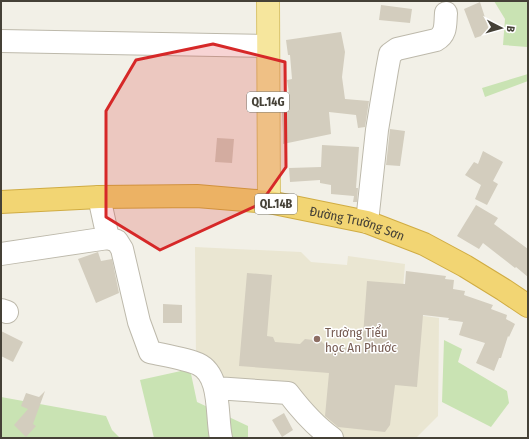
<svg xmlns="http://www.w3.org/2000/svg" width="529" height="439" viewBox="0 0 529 439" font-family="'Fira Sans Condensed',sans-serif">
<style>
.education{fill:#eae6d2}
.green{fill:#c9e3b3}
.building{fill:#d3cdbe}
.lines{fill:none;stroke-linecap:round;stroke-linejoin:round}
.minor-casing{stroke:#bdb9ab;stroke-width:24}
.major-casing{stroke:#dac56e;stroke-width:24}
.highway-casing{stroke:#d0ac43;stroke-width:24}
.minor{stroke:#fff;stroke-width:22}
.major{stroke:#f6e69d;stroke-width:22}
.highway{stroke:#f2d573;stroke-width:22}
.marked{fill:#d62828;fill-opacity:0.2;stroke:#d62828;stroke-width:3;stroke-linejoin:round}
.education-dot{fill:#8d6e63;stroke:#fff;stroke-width:1.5}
.labels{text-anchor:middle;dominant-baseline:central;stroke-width:3;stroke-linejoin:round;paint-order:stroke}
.shield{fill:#fff;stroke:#7d7a73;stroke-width:1}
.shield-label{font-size:12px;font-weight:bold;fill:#454137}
.street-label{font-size:13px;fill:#454137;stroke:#fff}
.education-label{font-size:13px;fill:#785e54;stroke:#fff;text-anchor:start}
</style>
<rect width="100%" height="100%" fill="#f2f0e7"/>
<path class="education" d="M 195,247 L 301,252 L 311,262 L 347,265 L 348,256 L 405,264 L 401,313 L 439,318 L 438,416 L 416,438 L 337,438 L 288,390 L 217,384 L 196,359 Z"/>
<path class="green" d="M 494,1 L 528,1 L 528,81 L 485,97 L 482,88 L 528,74 L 527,47 L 503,45 L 505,19 Z
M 444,340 L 462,349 L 458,362 L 507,391 L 509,403 L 491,427 L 442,402 Z
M 190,369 L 197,402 L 248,426 L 248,438 L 154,438 L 140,380 Z
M 1,397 L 106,416 L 112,430 L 120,438 L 1,438 Z"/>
<path class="building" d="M 480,2 L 490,33 L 475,38 L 464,9 Z
M 381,5 L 412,9 L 410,23 L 379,20 Z
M 341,32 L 345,52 L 342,77 L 345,99 L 369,101 L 365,127 L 358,128 L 356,115 L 329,112 L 331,134 L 283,144 L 283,133 L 281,93 L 289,93 L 287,80 L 292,79 L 290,55 L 288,55 L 286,40 Z
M 390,129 L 405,131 L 400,166 L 386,165 Z
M 217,138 L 234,139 L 232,163 L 215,162 Z
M 322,145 L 359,147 L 356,188 L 358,188 L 357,202 L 353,202 L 354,196 L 331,194 L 331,185 L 320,183 L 320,180 L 290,182 L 289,168 L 321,167 Z
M 483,151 L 503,162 L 493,181 L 498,184 L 487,205 L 475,199 L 481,185 L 465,175 L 474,162 L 478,164 Z
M 476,205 L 498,218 L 494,224 L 528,249 L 528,277 L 516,267 L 515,268 L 483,243 L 479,249 L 457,236 Z
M 98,252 L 101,261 L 112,259 L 119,293 L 96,303 L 78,259 Z
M 406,271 L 446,276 L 445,279 L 454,280 L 453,289 L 465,291 L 464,295 L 493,305 L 491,309 L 507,315 L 506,319 L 515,324 L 509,337 L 508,336 L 501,358 L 499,358 L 494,371 L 476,363 L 485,343 L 459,335 L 463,322 L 448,320 L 449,318 L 423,315 L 417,387 L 395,385 L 390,425 L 385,432 L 338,427 L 325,416 L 329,373 L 239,366 L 247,273 L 272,275 L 267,336 L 273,337 L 275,342 L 300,344 L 305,339 L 321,341 L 326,346 L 362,349 L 367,281 L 405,284 Z
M 163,304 L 182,305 L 182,323 L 163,323 Z
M 1,331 L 23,342 L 13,362 L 1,356 Z
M 45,391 L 33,424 L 36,426 L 26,437 L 14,425 L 28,409 L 21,406 L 26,393 L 39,397 Z
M 284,413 L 293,430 L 282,437 L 272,420 Z"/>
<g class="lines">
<defs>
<path id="minor" d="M 1,41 L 268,46
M 99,197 L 108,238 L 117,241 L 122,249 L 139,322 L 150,352 C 163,355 187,359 198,364 C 222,375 216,416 221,438
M 367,222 L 377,130 L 387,70 L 390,54 L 397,49 L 436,40 C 447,34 445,24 446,13
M 1,254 L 108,238
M 1,310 L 7,312
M 215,388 L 288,393 C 301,410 315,426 332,438"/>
<path id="major" d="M 268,1 L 269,202"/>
<g id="highway">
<path id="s1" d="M 1,202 L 99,197 L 197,196 L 269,202 L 367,222 L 424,244 L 465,266 L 504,290 L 528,306"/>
</g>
</defs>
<use href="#minor" class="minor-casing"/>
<use href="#major" class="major-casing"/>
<use href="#highway" class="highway-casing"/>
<use href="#minor" class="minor"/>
<use href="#major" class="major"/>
<use href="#highway" class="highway"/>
</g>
<path class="marked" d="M 213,44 L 285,62 L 286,167 L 260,204 L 160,250 L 106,217 L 106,111 L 136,60 Z"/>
<circle class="education-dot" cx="317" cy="339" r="4"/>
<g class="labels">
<g class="shield">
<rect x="247" y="92" width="42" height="20" rx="3"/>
<rect x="255" y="194" width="42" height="20" rx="3"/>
</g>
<g class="shield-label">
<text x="268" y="102">QL.14G</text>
<text x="276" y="204">QL.14B</text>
</g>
<g class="street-label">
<text stroke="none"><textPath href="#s1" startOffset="359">Đường Trường Sơn</textPath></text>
</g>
<g class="education-label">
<text x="325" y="332">Trường Tiểu<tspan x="325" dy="15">học An Phước</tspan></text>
</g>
</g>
<rect width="529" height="439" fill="none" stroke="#454137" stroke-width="4"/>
<g transform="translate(501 28) rotate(96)" stroke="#ffffff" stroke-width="3" paint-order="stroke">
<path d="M0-3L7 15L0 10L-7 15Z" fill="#454137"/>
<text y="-6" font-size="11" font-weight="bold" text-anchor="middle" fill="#454137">B</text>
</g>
</svg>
